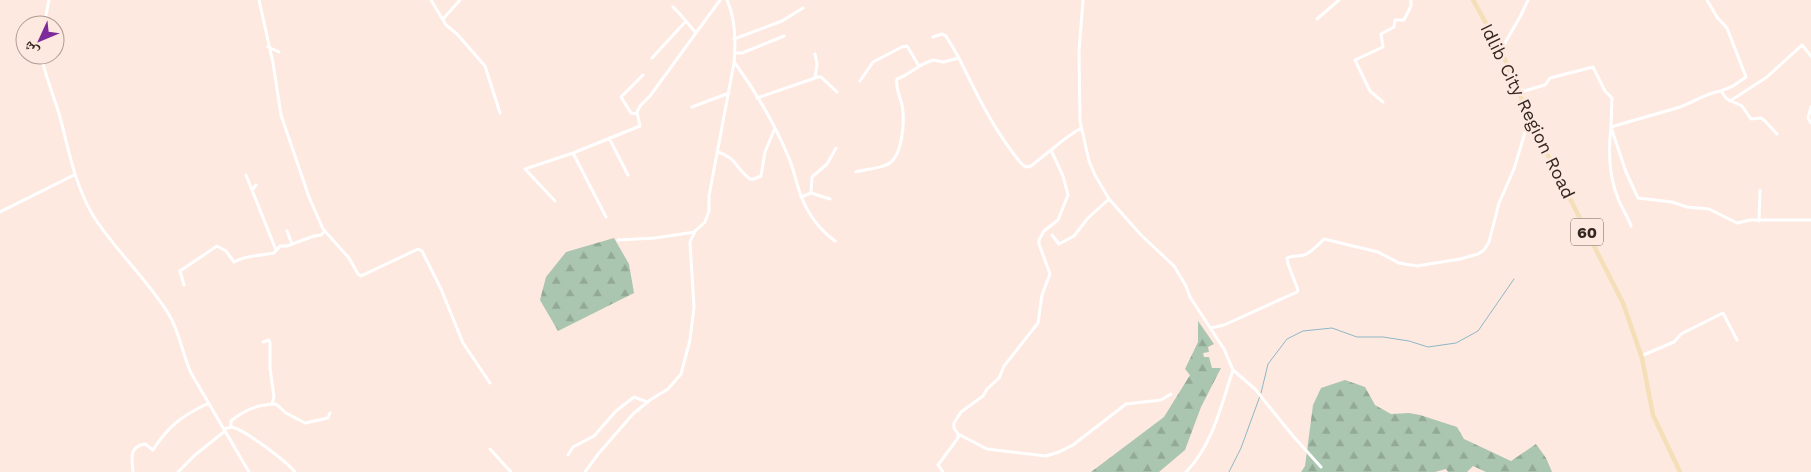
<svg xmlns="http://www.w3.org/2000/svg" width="1811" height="472" viewBox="0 0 1811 472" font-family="'Work Sans','Noto Naskh Arabic',sans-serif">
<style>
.forest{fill:url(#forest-firs)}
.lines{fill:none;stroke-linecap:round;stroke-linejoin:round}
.stream{stroke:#8eb7c6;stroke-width:1}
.minor{stroke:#fff;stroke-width:3}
.major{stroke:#f5dfb8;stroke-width:4.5}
.labels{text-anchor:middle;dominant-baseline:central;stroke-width:5;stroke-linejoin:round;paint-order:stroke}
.shield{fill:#fee9e0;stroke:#71615a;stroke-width:1}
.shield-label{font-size:16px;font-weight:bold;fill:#342721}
.street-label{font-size:18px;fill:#342721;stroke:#fee9e0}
</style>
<defs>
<pattern id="forest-firs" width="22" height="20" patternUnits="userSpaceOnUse" patternTransform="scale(1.25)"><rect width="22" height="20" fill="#aac5b0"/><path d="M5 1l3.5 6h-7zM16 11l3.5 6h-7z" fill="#93a997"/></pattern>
</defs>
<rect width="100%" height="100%" fill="#fee9e0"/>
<path class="forest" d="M 614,238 L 629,264 L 634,293 L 558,331 L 540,300 L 546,277 L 566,252 Z
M 1198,321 L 1214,344 L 1208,347 L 1209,352 L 1203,353 L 1204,357 L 1209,357 L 1212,368 L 1221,368 L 1201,407 L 1185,450 L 1159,472 L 1091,472 L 1164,417 L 1190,375 L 1185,369 L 1198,342 Z
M 1345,380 L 1365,387 L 1375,405 L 1391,414 L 1409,413 L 1420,415 L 1457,427 L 1464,439 L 1511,461 L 1536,444 L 1546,458 L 1552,472 L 1486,472 L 1473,466 L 1467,472 L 1448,472 L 1446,469 L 1435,472 L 1301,472 L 1305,466 L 1313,405 L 1321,388 Z"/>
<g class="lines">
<path class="stream" d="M 1261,393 L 1268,364 L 1287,339 L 1303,331 L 1332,328 L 1357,337 L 1383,337 L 1409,341 L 1428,347 L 1456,343 L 1478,331 L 1514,279
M 1229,472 L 1241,448 L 1260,396"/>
<path class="minor" d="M 259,0 L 273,63 L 281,115 L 309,197 L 323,229 L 349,258 L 358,274 L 361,276 L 418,249 L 422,251 L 441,289 L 463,343 L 490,383
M 431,0 L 446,25 L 457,34 L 485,66 L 500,113
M 1083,0 L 1079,52 L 1080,121 L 1089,161 L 1095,175 L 1109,199 L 1141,235 L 1174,266 L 1186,286 L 1190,297 L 1224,349 L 1233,370 C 1221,405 1213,445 1186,472
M 1707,0 L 1717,17 L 1727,28 L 1746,77 L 1733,86 L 1721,91
M 673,7 L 679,13 L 696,33
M 443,19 L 460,0
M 1317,19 L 1339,0
M 44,25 L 49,0
M 933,37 L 942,34 L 946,36 L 959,58
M 734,39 L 782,21 L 803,8
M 268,47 L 279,52
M 1501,50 L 1521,15 L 1528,0
M 735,53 L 742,53 L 784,36
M 815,54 L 817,64 L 815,78
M 41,55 C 45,76 54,96 60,117 C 69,151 75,186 94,217 C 116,251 146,278 168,313 C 180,332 182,353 191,373 L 249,472
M 652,58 L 686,21
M 735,63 C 756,92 774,123 788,156 C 794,169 796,183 801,196 C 808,214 820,230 835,241
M 860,81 L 873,62 L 902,47 L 907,46 L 919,66
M 1518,88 L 1524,91 L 1545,85 L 1550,78 L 1593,67 L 1605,91 L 1612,98 L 1611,127 L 1626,172 L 1638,198 L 1672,202 L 1687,207 L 1709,209 L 1737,223 L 1750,220 L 1811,220
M 757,98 L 818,77 L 821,77 L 837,92
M 1731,101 L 1742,106 L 1751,119 L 1761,118 L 1765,121 L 1777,134
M 1383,102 L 1370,91 L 1355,60 L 1383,47 L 1381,34 L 1394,27 L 1395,20 L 1404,20 L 1411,6 L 1411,0
M 692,107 L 729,93
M 1811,107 L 1808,118 L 1811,123
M 637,114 L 631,113 L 621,97 L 643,75
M 609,138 L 628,175
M 718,152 C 737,158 735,168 750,179 L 754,179 L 761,176 L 765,152 L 775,128
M 573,153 L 606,217
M 856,172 C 866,169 877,169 886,165 C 903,159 905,120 902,105 C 900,95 895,89 897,79 L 904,76 L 923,64 L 933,60 L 943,62 L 959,58 C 975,91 991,124 1013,153 C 1017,158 1020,164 1026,167 L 1031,166 L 1066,138 L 1081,128
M 246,175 L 252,190
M 256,185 L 252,190 L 276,250
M 811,193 L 830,199
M 801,197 L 811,193 L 812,177 L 827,164 L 836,148
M 555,201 L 525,169 L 573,153 L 640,126 L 637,112 L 640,106 L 650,96 L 720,0
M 0,212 L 74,175
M 1759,221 L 1760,190
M 1631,226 C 1628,217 1623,210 1619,201 C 1609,178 1608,152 1611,127 C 1634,120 1657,114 1680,107 C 1694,102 1706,93 1721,91 L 1726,98 L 1730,101 L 1767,77 L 1802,45 L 1811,56
M 287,231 L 292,244
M 1052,235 L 1059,244 L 1074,236 L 1088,218 L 1109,199
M 618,240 L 655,238 L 695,232
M 184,285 L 180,271 L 217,246 L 226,251 L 234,262 C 244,256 261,255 274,253 L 280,246 L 287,246 L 314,236 L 321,235 L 325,231
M 1211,328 L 1224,325 L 1297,292 L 1298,290 L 1288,264 L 1287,258 C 1293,255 1298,257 1304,255 C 1312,252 1318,245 1324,239 L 1378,252 L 1399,263 L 1417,266 L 1460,259 L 1478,254 L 1484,250 L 1489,242 L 1499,203 L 1514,169 L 1529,119
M 263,342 L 269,340 L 270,343 L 270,368 L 274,397 L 272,404
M 1641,356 L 1674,342 L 1681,334 L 1723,313 L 1737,340
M 1233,370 L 1255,389 L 1293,436 L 1321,467
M 231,427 L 231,421 C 244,410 259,404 276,404 L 286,413 L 305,423 L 328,418 L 330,413
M 224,429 C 224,429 231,427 232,427 C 245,430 286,461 295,472
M 958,434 L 987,449 L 1046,456 L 1059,452 L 1073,445 L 1126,404 L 1161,400 L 1171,394
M 490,449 L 511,472
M 568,455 L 573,447 L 594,436 L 616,411 L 634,397 L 647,402
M 133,472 C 132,459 128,447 145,444 L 153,450 C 168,426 183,415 209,403
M 178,472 L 195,455 L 225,431
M 585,472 L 599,453 L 633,414 L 650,400 L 668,389 L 681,374 L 690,340 L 694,307 L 690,242 L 695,231 L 705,222 L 709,211 L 709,196 L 734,63 C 736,43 735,18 727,0
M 943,472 L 938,465 L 958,438 L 958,434 L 954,428 L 954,423 L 961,412 L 983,396 L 987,389 L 999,378 L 1004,366 L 1038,323 L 1042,295 L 1050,274 L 1039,244 L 1039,240 L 1044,231 L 1058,220 L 1068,195 L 1063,176 L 1051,150"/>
<path class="major" d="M 1473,0 L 1501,50 L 1533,126 L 1623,303 L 1642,358 L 1653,415 L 1680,472"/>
</g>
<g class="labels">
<rect class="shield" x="1571" y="218.5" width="32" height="27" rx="4"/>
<g class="shield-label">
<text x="1587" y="232">60</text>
</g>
<g class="street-label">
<text transform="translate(1528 111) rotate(64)">Idlib City Region Road</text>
</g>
</g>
<g transform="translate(40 40) rotate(226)"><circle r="24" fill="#fee9e0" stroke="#ad9b94"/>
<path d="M0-4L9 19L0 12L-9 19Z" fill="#7d2b9a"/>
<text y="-8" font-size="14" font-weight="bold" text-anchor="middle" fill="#342721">ش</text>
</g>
</svg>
